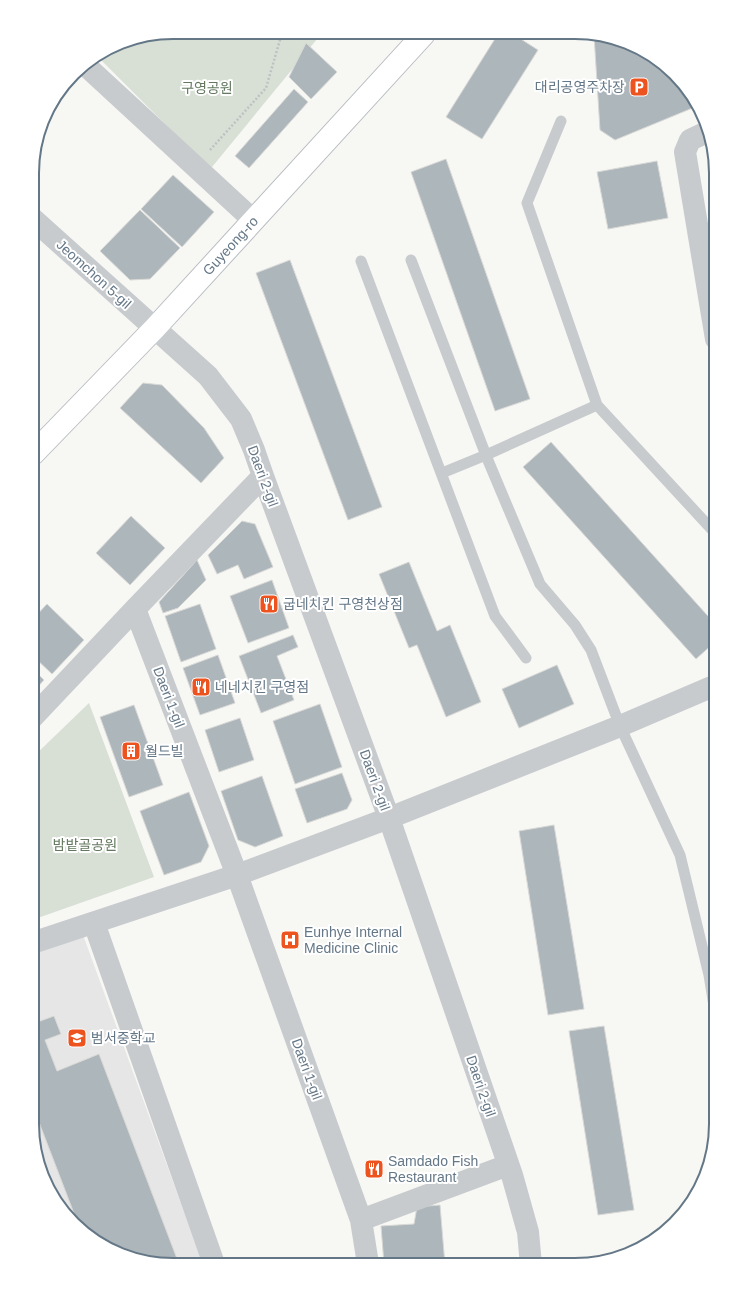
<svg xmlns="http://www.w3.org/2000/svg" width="748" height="1297" viewBox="0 0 748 1297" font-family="Helvetica,'Noto Sans KR',sans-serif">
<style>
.built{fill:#e5e6e5}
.green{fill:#d8e0d5}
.building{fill:#adb6bb;stroke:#d9d9d6}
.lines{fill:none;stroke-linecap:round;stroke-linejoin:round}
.secondary-casing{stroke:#b9bec3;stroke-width:24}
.path{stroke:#bec1c3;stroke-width:2.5;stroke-dasharray:2 2;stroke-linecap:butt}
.service{stroke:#c7cbce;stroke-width:11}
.minor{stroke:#c7cbce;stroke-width:22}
.secondary{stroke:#fff;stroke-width:22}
.labels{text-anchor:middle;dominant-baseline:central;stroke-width:4;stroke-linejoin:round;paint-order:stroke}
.poi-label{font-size:14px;fill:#647787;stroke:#fff;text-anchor:start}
.park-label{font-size:14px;fill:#647960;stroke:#fff}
.street-label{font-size:14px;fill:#647787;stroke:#fff}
.rim{fill:none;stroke:#647787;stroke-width:2}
</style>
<rect width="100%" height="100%" fill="#f7f7f4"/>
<path class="built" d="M 83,935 L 203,1264 L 154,1264 L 87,1236 L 61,1210 L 40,1170 L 32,1124 L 32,953 Z"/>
<path class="green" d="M 173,32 L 322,33 L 212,167 L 203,160 L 179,138 L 97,56 L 119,43 Z
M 89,703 L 154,877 L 32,920 L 32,758 Z
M 33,1129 L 64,1213 L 61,1210 L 40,1170 Z"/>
<path class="building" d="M 498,34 L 513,34 L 538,50 L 482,139 L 446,117 Z
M 594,35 L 602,35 L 668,67 L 695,107 L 615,140 L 600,130 Z
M 306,43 L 337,72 L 311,99 L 289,77 Z
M 294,89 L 308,102 L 249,168 L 235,156 Z
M 446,159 L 530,399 L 495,411 L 411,172 Z
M 657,161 L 668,218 L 608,229 L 597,172 Z
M 173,175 L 214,212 L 182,247 L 141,209 Z
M 140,210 L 180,248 L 150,279 L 130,280 L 100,251 Z
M 290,260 L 382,507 L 348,520 L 256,273 Z
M 143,383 L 162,385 L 204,428 L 224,458 L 201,483 L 120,408 Z
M 551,442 L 716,625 L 716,641 L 696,659 L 523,467 Z
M 131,516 L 165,548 L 130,585 L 96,553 Z
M 242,521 L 255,524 L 273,567 L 244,579 L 238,565 L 217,574 L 208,555 Z
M 197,560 L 206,580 L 178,608 L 163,613 L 159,602 Z
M 409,562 L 437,631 L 450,625 L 481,702 L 446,717 L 417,645 L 409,648 L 379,574 Z
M 272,580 L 289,628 L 248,643 L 230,596 Z
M 47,604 L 84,640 L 52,674 L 33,656 L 33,619 Z
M 200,604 L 216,649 L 181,662 L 165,616 Z
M 293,635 L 298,647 L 277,656 L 294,700 L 261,713 L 239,656 Z
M 218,655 L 235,703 L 200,715 L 183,668 Z
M 557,665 L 574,704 L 519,728 L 502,689 Z
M 33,669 L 44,680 L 33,692 Z
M 320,704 L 342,767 L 295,784 L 273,721 Z
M 134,705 L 163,785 L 129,797 L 100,717 Z
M 240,718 L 254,760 L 219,772 L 205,730 Z
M 342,773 L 352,800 L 347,809 L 307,823 L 295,789 Z
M 262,776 L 283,836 L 255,847 L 238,840 L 221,791 Z
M 189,792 L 209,846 L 201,862 L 164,875 L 140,811 Z
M 554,825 L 584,1009 L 548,1015 L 519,831 Z
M 54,1016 L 61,1034 L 45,1040 L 57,1071 L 99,1054 L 179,1264 L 154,1264 L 87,1236 L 80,1229 L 32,1104 L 32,1024 Z
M 604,1026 L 634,1210 L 598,1215 L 569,1031 Z
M 440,1205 L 445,1265 L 384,1264 L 381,1226 L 414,1224 L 417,1207 Z"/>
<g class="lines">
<defs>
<g id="secondary">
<path id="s1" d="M 33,454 L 155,328 L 424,34"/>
</g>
</defs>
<use href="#secondary" class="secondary-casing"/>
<path class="path" d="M 210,150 L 266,88 L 282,33"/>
<path class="service" d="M 561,121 L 527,203 L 597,405 L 716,534
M 411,260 L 487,458 L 540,584 L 575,625 L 591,650 L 620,726 L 680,855 L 709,975 L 716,1018
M 361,261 L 495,616 L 526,658
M 442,473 L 486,455 L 597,405"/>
<path class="minor" d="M 84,64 L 253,220
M 709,131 L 690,140 L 685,152 L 716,339
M 33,219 L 208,376 L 241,419 L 254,450 L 263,476 L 389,818 L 512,1175 L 528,1232 L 531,1265
M 135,609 L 237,875 L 361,1220 L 368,1264
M 32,718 L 135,609 L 263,476
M 94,923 L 214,1264
M 32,943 L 237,875 L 389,818 L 620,726 L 716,685
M 361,1220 L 508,1165"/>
<use href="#secondary" class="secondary"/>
</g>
<defs>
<symbol id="parking-square" viewBox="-11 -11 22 22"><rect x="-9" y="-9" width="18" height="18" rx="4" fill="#ed531e" stroke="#fff"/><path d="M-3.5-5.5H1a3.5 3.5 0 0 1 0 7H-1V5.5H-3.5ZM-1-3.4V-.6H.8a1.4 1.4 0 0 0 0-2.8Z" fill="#fff"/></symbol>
<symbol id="restaurant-square" viewBox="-11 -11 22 22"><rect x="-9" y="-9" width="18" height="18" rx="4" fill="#ed531e" stroke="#fff"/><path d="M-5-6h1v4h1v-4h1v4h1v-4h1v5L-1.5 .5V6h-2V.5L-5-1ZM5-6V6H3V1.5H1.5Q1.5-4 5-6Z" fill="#fff"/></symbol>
<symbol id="building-square" viewBox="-11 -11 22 22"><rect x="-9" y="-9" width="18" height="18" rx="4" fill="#ed531e" stroke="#fff"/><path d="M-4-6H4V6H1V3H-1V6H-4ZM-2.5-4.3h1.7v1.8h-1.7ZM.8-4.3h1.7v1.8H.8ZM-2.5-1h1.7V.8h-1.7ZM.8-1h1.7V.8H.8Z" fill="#fff"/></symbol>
<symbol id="hospital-square" viewBox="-11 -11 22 22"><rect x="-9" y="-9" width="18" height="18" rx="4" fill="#ed531e" stroke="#fff"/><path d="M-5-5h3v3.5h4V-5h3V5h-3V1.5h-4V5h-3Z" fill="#fff"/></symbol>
<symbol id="school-square" viewBox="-11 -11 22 22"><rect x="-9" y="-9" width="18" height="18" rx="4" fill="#ed531e" stroke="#fff"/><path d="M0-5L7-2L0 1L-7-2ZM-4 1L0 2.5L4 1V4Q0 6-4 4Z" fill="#fff"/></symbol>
</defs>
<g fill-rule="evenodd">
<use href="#parking-square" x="628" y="76" width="22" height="22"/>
<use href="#restaurant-square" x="258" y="593" width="22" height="22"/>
<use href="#restaurant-square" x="190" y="676" width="22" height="22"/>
<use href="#building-square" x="120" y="740" width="22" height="22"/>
<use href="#hospital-square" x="279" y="929" width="22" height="22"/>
<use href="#school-square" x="66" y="1027" width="22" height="22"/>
<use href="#restaurant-square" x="363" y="1158" width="22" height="22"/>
</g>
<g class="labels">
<g class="poi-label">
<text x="625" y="87" text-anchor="end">대리공영주차장</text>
<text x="283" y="604">굽네치킨 구영천상점</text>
<text x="215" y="687">네네치킨 구영점</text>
<text x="145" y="751">월드빌</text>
<text x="304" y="932">Eunhye Internal<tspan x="304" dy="16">Medicine Clinic</tspan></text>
<text x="91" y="1038">범서중학교</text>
<text x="388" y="1161">Samdado Fish<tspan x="388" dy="16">Restaurant</tspan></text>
</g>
<g class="park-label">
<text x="207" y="88">구영공원</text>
<text x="85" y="845">밤밭골공원</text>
</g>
<g class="street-label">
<text stroke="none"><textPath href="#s1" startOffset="287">Guyeong-ro</textPath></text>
<text transform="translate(94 274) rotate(42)">Jeomchon 5-gil</text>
<text transform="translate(263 476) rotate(70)">Daeri 2-gil</text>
<text transform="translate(169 697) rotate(69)">Daeri 1-gil</text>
<text transform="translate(375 780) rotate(70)">Daeri 2-gil</text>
<text transform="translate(307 1069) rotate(70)">Daeri 1-gil</text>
<text transform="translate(481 1086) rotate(71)">Daeri 2-gil</text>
</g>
</g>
<path d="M0 0H748V1297H0ZM173 39H575A134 134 0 0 1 709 173V1124A134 134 0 0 1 575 1258H173A134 134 0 0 1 39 1124V173A134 134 0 0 1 173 39Z" fill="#fff" fill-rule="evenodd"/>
<path class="rim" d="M173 39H575A134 134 0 0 1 709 173V1124A134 134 0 0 1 575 1258H173A134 134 0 0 1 39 1124V173A134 134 0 0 1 173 39Z"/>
</svg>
